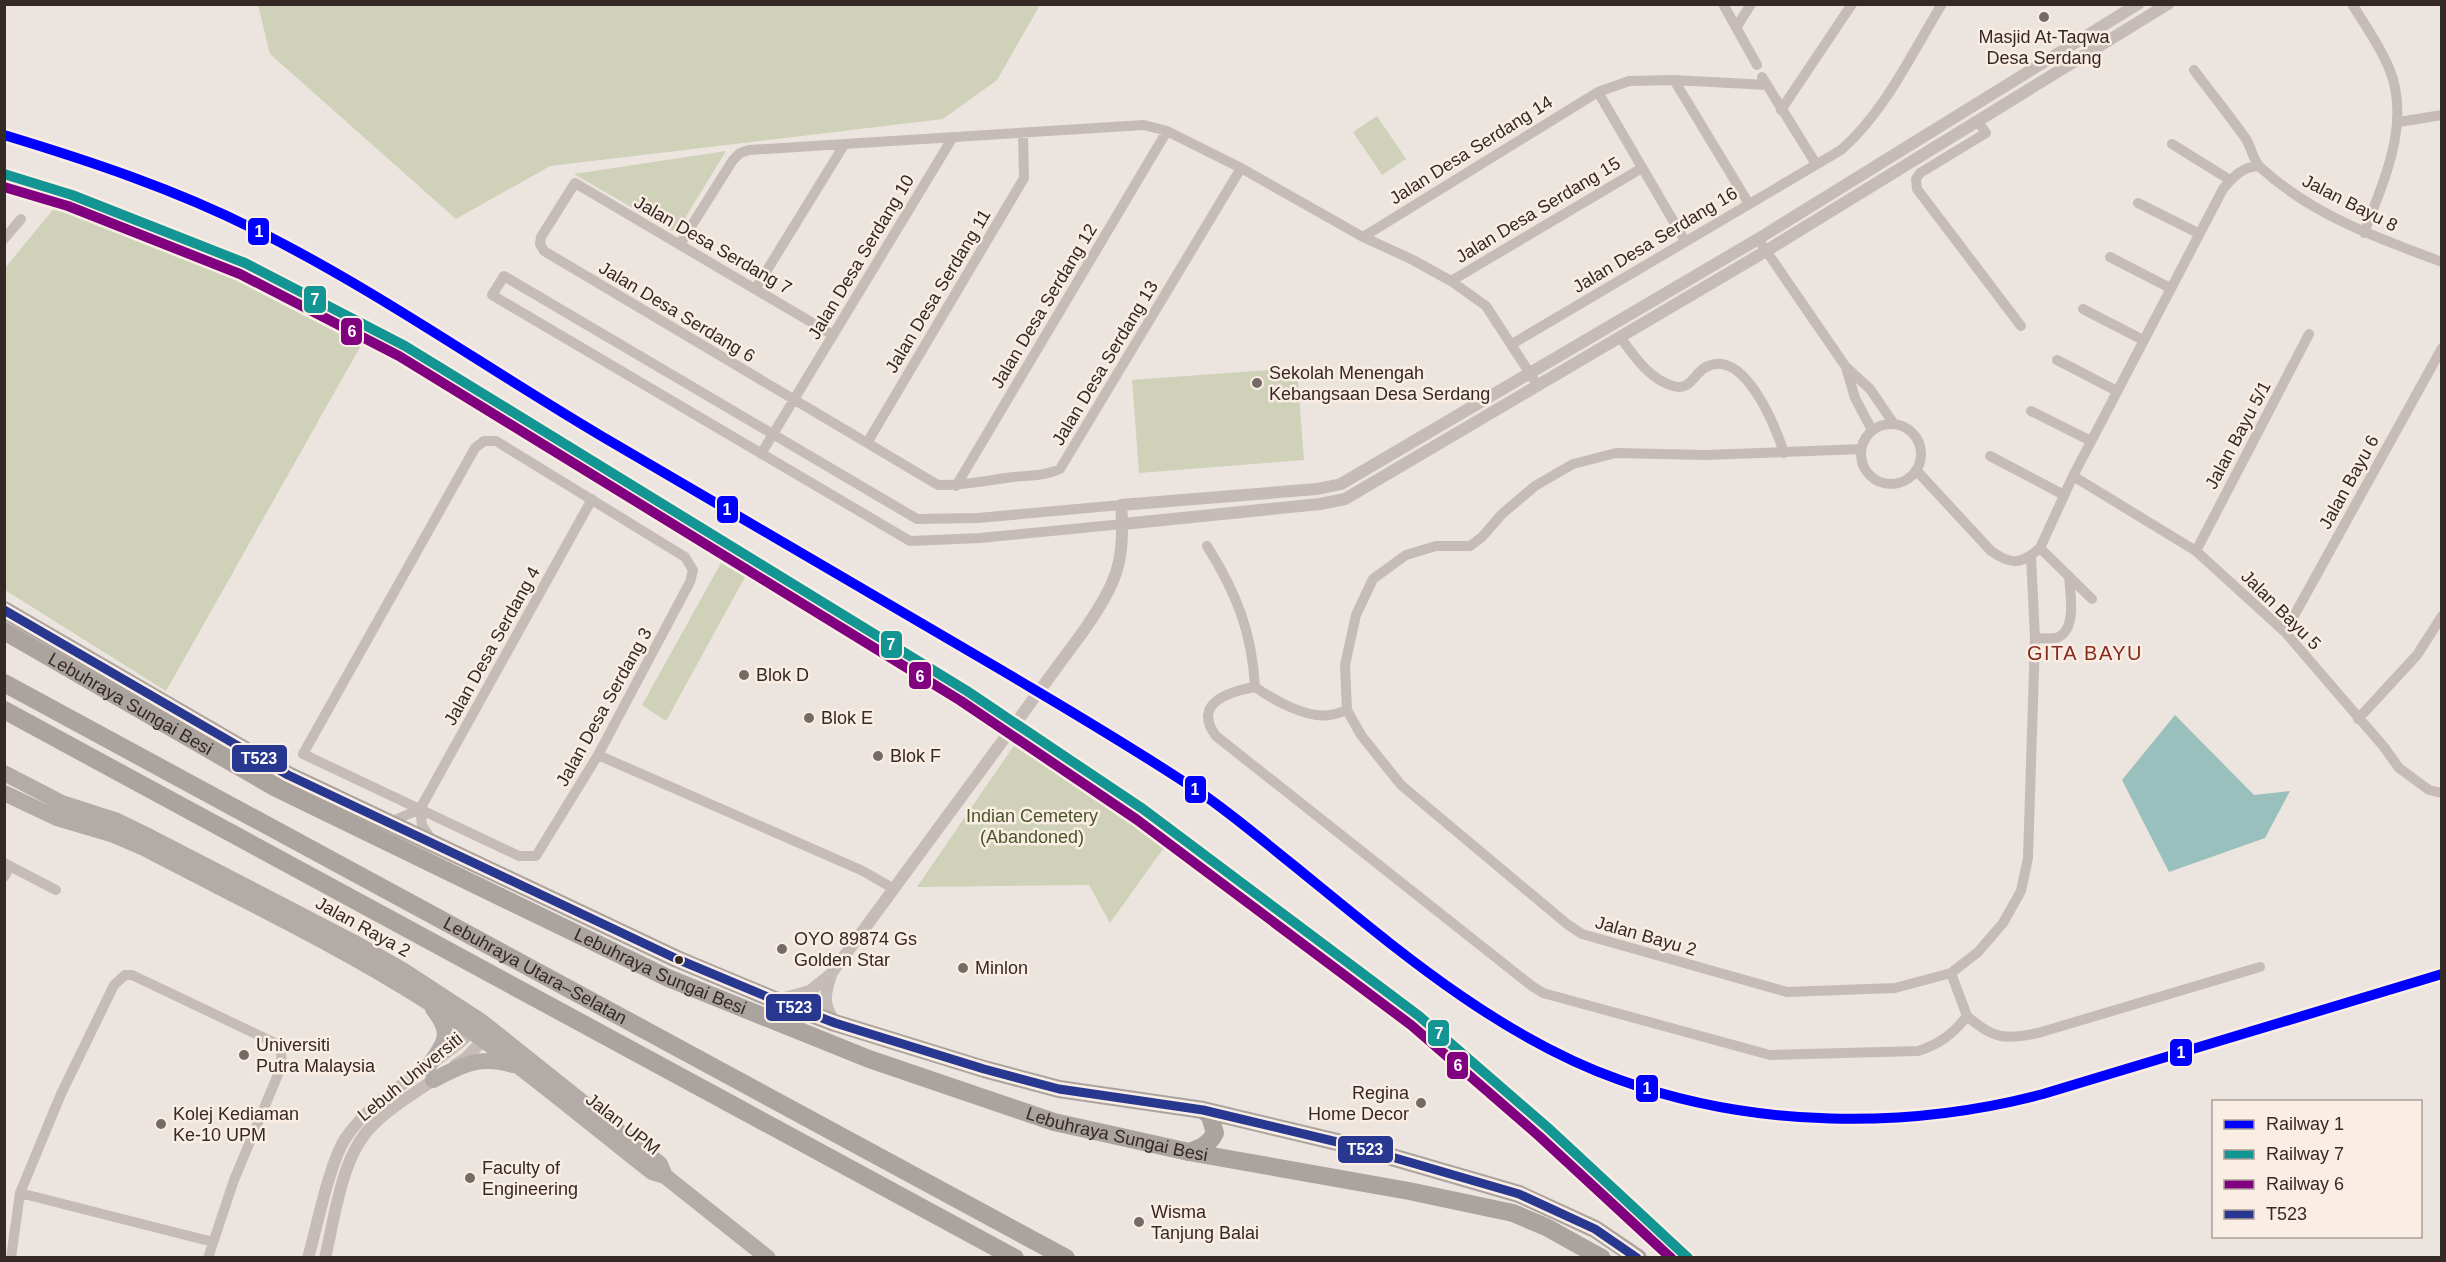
<svg xmlns="http://www.w3.org/2000/svg" width="2446" height="1262" viewBox="0 0 2446 1262" font-family="Helvetica,sans-serif">
<style>
.green{fill:#cfd1b8}
.water{fill:#99c0bc}
.lines{fill:none;stroke-linecap:round;stroke-linejoin:round}
.minor{stroke:#c5bcb7;stroke-width:10}
.tertiary{stroke:#c5bcb7;stroke-width:12}
.primary{stroke:#b3aba7;stroke-width:16}
.motorway{stroke:#aba39d;stroke-width:18}
.bus-1-casing{stroke:#faeee4;stroke-width:14}
.bus-1{stroke:#283890;stroke-width:9}
.rail-1-casing{stroke:#faeee4;stroke-width:15}
.rail-2-casing{stroke:#faeee4;stroke-width:15}
.rail-3-casing{stroke:#faeee4;stroke-width:15}
.rail-1{stroke:#00f;stroke-width:10}
.rail-2{stroke:#139593;stroke-width:10}
.rail-3{stroke:#800080;stroke-width:10}
.poi-dot{fill:#756a66;stroke:#faeee4;stroke-width:2}
.bus-dot{fill:#352926;stroke:#faeee4;stroke-width:2}
.labels{text-anchor:middle;dominant-baseline:central;stroke-width:5;stroke-linejoin:round;paint-order:stroke}
.poi-label{font-size:18px;fill:#352926;stroke:#faeee4;text-anchor:start}
.street-label{font-size:18px;fill:#352926;stroke:#faeee4}
.park-label{font-size:18px;fill:#495529;stroke:#faeee4}
.neighbourhood-label{font-size:20px;letter-spacing:1.5px;fill:#872b1c;stroke:#faeee4}
.line-badge{stroke:#faeee4;stroke-width:2}
.badge-label{font-size:16px;text-anchor:middle;font-weight:bold;fill:#fff}
</style>
<rect width="100%" height="100%" fill="#ece4de"/>
<path class="green" d="M 258,5 L 258,4 L 1040,5 L 997,80 L 943,119 L 550,166 L 456,219 L 270,54 Z
M 1377,116 L 1406,159 L 1382,175 L 1353,132 Z
M 726,151 L 676,233 L 574,174 Z
M 56,206 L 222,264 L 360,347 L 166,691 L 5,590 L 5,268 Z
M 1297,368 L 1304,460 L 1139,473 L 1132,380 Z
M 721,563 L 745,577 L 666,721 L 642,705 Z
M 1015,744 L 1168,842 L 1110,923 L 1089,885 L 917,887 Z"/>
<path class="water" d="M 2175,715 L 2254,795 L 2290,791 L 2265,838 L 2169,872 L 2122,780 Z"/>
<g class="lines">
<path class="minor" d="M 1723,4 L 1757,65
M 2352,4 C 2365,25 2380,46 2389,68 C 2412,123 2383,182 2364,233
M 1736,28 L 1751,4
M 2194,70 C 2211,93 2230,116 2246,139 C 2251,147 2254,162 2260,167 C 2312,215 2377,238 2442,262
M 1762,77 L 1816,164
M 1674,80 L 1749,204
M 1598,92 L 1685,241
M 1781,110 L 1852,4
M 1978,122 L 1986,133 L 1920,173 L 1916,179 L 1917,189 L 2021,326
M 2399,122 L 2442,115
M 2172,144 L 2230,180
M 2138,203 L 2198,233
M 1363,237 L 1598,92 L 1629,81 L 1674,80 L 1767,85
M 4,239 L 21,219
M 1758,239 L 1846,367 L 1870,389 L 1894,424
M 680,244 L 733,160 L 740,153 L 749,150 L 1144,125 L 1167,131 L 1241,168 L 1363,237 L 1411,259 L 1451,281 L 1486,306 L 1538,386
M 2110,257 L 2170,288
M 1451,281 L 1642,168
M 756,288 L 844,145
M 2083,309 L 2143,340
M 833,335 L 575,183 L 541,237 L 540,244 L 544,251 L 938,485 C 964,486 988,480 1014,477 C 1031,475 1044,476 1060,469 L 1241,168
M 1620,337 C 1634,356 1649,379 1673,386 C 1691,391 1693,374 1706,367 C 1744,347 1776,427 1784,453
M 1512,344 L 1841,150 C 1884,113 1912,53 1942,4
M 2057,360 L 2117,391
M 1846,367 L 1855,398 L 1872,430
M 2031,411 L 2091,441
M1861 454a30 30 0 1 1 60 0a30 30 0 1 1-60 0Z
M 484,441 L 496,441 L 685,557 L 693,570 L 690,582 L 598,755 L 536,856 L 519,856 L 303,754 L 475,448 Z
M 867,443 L 1024,178 L 1023,134
M 1861,449 L 1706,455 L 1616,453 L 1573,464 L 1535,486 L 1502,514 L 1482,537 L 1470,546 L 1436,546 L 1406,555 L 1373,579 L 1356,615 L 1345,665 L 1347,710 L 1361,735 L 1401,785 L 1567,924 L 1582,934 L 1787,992 L 1895,988 L 1951,973 L 1978,952 L 2003,923 L 2021,891 L 2028,858 L 2035,638 L 2031,556
M 761,454 L 953,137
M 1990,456 L 2064,495
M 1916,470 L 1991,551 C 2011,565 2021,565 2040,548 L 2073,476 L 2223,189 C 2233,177 2243,166 2259,166
M 2073,476 L 2196,551 L 2285,632 L 2384,747 L 2399,768 L 2429,790 L 2442,793
M 956,486 L 1167,131
M 1121,505 L 978,518 L 917,519 L 504,276 L 492,295 L 910,541 L 980,538 L 1123,524
M 1207,546 C 1236,592 1252,632 1255,687 C 1272,699 1307,719 1329,715 C 1335,715 1341,712 1347,710
M 2040,548 L 2092,599
M 2196,551 L 2309,334
M 2285,632 L 2442,348
M 2035,638 C 2042,638 2053,640 2059,637 C 2077,627 2070,593 2069,576
M 1255,687 C 1227,692 1192,704 1216,736 L 1532,986 L 1543,993 L 1770,1055 L 1918,1051 C 1940,1044 1953,1034 1967,1016 L 1951,973
M 2358,719 L 2417,655 L 2442,616
M 598,755 L 863,871 L 894,889
M 420,809 L 592,499
M 420,809 L 422,825 L 432,841
M 388,823 L 420,809
M 4,863 L 56,890
M 4,877 L 10,866
M 1967,1016 C 1993,1039 2005,1040 2038,1033 L 2260,967
M 20,1193 L 213,1242
M 11,1258 L 20,1193 L 61,1094 L 114,985 L 125,975 L 132,975 L 275,1043 L 281,1052 L 282,1065 L 234,1180 L 208,1258"/>
<path class="tertiary" d="M 1123,524 L 1320,504 L 1345,499 L 1766,251 L 2168,4
M 831,975 C 824,997 823,1003 835,1023
M 777,1000 L 810,991 L 831,974 L 1085,629 C 1116,583 1126,562 1121,505 L 1317,489 L 1341,484 L 1758,239 L 2138,4
M 455,1065 L 466,1058 L 488,1035
M 308,1258 C 317,1227 329,1164 345,1139 C 374,1094 438,1066 477,1027
M 325,1258 C 335,1217 341,1158 371,1127 C 390,1107 415,1093 438,1077"/>
<path class="primary" d="M 4,773 L 62,803 L 115,820 L 152,838 L 353,942 L 404,971 L 482,1022 L 660,1164 L 665,1176
M 4,793 L 57,818 L 111,834 L 144,848 C 239,898 337,944 428,1002 C 507,1053 578,1114 652,1172 L 665,1176 L 768,1258
M 427,1068 C 444,1044 454,1035 433,1009
M 433,1080 C 463,1065 479,1055 513,1065"/>
<g class="motorway">
<path d="M 4,610 L 288,775 L 677,959 L 775,1000 L 835,1023 L 984,1069 L 1059,1089 L 1203,1110 L 1354,1146 L 1519,1194 L 1595,1229 L 1638,1258"/>
<path id="s1" d="M 4,631 L 276,788 L 668,978 L 869,1059 L 1054,1122 L 1189,1152 L 1409,1191 L 1513,1213 L 1546,1227 L 1602,1258"/>
<path id="s2" d="M 4,683 L 1066,1258"/>
<path d="M 4,710 L 1015,1258"/>
<path d="M 1189,1152 C 1200,1148 1209,1145 1215,1133 L 1210,1116 L 1203,1110"/>
</g>
<defs>
<path id="bus-1" d="M 4,610 L 288,775 L 677,959 L 775,1000 L 835,1023 L 984,1069 L 1059,1089 L 1203,1110 L 1354,1146 L 1519,1194 L 1595,1229 L 1637,1258"/>
</defs>
<use href="#bus-1" class="bus-1-casing"/>
<use href="#bus-1" class="bus-1"/>
<defs>
<path id="rail-1" d="M 4,135 C 90,161 174,189 254,229 C 375,289 486,368 603,437 C 736,515 870,592 1003,671 C 1070,711 1137,750 1201,793 C 1233,815 1262,840 1292,864 C 1393,946 1496,1036 1620,1080 C 1753,1128 1907,1130 2043,1094 L 2442,974"/>
<path id="rail-2" d="M 4,174 L 72,195 L 245,263 L 405,346 L 967,691 L 1143,809 L 1419,1016 L 1547,1127 L 1688,1258"/>
<path id="rail-3" d="M 4,187 L 68,206 L 240,274 L 399,356 L 961,701 L 1136,819 L 1411,1025 L 1539,1136 L 1671,1258"/>
</defs>
<use href="#rail-1" class="rail-1-casing"/>
<use href="#rail-2" class="rail-2-casing"/>
<use href="#rail-3" class="rail-3-casing"/>
<use href="#rail-1" class="rail-1"/>
<use href="#rail-2" class="rail-2"/>
<use href="#rail-3" class="rail-3"/>
</g>
<g class="poi-dot">
<circle cx="2044" cy="17" r="6"/>
<circle cx="1257" cy="383" r="6"/>
<circle cx="744" cy="675" r="6"/>
<circle cx="809" cy="718" r="6"/>
<circle cx="878" cy="756" r="6"/>
<circle cx="782" cy="949" r="6"/>
<circle cx="963" cy="968" r="6"/>
<circle cx="244" cy="1055" r="6"/>
<circle cx="1421" cy="1103" r="6"/>
<circle cx="161" cy="1124" r="6"/>
<circle cx="470" cy="1178" r="6"/>
<circle cx="1139" cy="1222" r="6"/>
</g>
<circle class="bus-dot" cx="679" cy="960" r="5"/>
<g class="labels">
<g class="poi-label">
<text x="2044" y="37" text-anchor="middle">Masjid At-Taqwa<tspan x="2044" dy="21">Desa Serdang</tspan></text>
<text x="1269" y="373">Sekolah Menengah<tspan x="1269" dy="21">Kebangsaan Desa Serdang</tspan></text>
<text x="756" y="675">Blok D</text>
<text x="821" y="718">Blok E</text>
<text x="890" y="756">Blok F</text>
<text x="794" y="939">OYO 89874 Gs<tspan x="794" dy="21">Golden Star</tspan></text>
<text x="975" y="968">Minlon</text>
<text x="256" y="1045">Universiti<tspan x="256" dy="21">Putra Malaysia</tspan></text>
<text x="1409" y="1093" text-anchor="end">Regina<tspan x="1409" dy="21">Home Decor</tspan></text>
<text x="173" y="1114">Kolej Kediaman<tspan x="173" dy="21">Ke-10 UPM</tspan></text>
<text x="482" y="1168">Faculty of<tspan x="482" dy="21">Engineering</tspan></text>
<text x="1151" y="1212">Wisma<tspan x="1151" dy="21">Tanjung Balai</tspan></text>
</g>
<g class="street-label">
<text transform="translate(1471 150) rotate(-32)">Jalan Desa Serdang 14</text>
<text transform="translate(2350 203) rotate(27)">Jalan Bayu 8</text>
<text transform="translate(1538 210) rotate(-31)">Jalan Desa Serdang 15</text>
<text transform="translate(1655 240) rotate(-31)">Jalan Desa Serdang 16</text>
<text transform="translate(713 245) rotate(30)">Jalan Desa Serdang 7</text>
<text transform="translate(861 257) rotate(-59)">Jalan Desa Serdang 10</text>
<text transform="translate(938 291) rotate(-59)">Jalan Desa Serdang 11</text>
<text transform="translate(1044 306) rotate(-59)">Jalan Desa Serdang 12</text>
<text transform="translate(677 312) rotate(31)">Jalan Desa Serdang 6</text>
<text transform="translate(1105 363) rotate(-59)">Jalan Desa Serdang 13</text>
<text transform="translate(2238 435) rotate(-62)">Jalan Bayu 5/1</text>
<text transform="translate(2349 482) rotate(-61)">Jalan Bayu 6</text>
<text transform="translate(2281 610) rotate(45)">Jalan Bayu 5</text>
<text transform="translate(492 646) rotate(-61)">Jalan Desa Serdang 4</text>
<text stroke="none"><textPath href="#s1" startOffset="146">Lebuhraya Sungai Besi</textPath></text>
<text transform="translate(604 707) rotate(-61)">Jalan Desa Serdang 3</text>
<text transform="translate(363 927) rotate(29)">Jalan Raya 2</text>
<text transform="translate(1646 936) rotate(16)">Jalan Bayu 2</text>
<text stroke="none"><textPath href="#s2" startOffset="604">Lebuhraya Utara–Selatan</textPath></text>
<text stroke="none"><textPath href="#s1" startOffset="740">Lebuhraya Sungai Besi</textPath></text>
<text transform="translate(410 1077) rotate(-39)">Lebuh Universiti</text>
<text transform="translate(623 1124) rotate(38)">Jalan UPM</text>
<text stroke="none"><textPath href="#s1" startOffset="1226">Lebuhraya Sungai Besi</textPath></text>
</g>
<g class="park-label">
<text x="1032" y="816">Indian Cemetery<tspan x="1032" dy="21">(Abandoned)</tspan></text>
</g>
<g class="neighbourhood-label">
<text x="2085" y="653">GITA BAYU</text>
</g>
</g>
<g class="line-badge">
<rect x="247" y="217" width="23" height="29" rx="6" fill="#00f"/>
<rect x="303" y="285" width="24" height="29" rx="6" fill="#139593"/>
<rect x="340" y="317" width="23" height="29" rx="6" fill="#800080"/>
<rect x="716" y="495" width="23" height="29" rx="6" fill="#00f"/>
<rect x="880" y="630" width="23" height="29" rx="6" fill="#139593"/>
<rect x="908" y="661" width="24" height="29" rx="6" fill="#800080"/>
<rect x="231" y="744" width="57" height="29" rx="6" fill="#283890"/>
<rect x="1184" y="775" width="23" height="29" rx="6" fill="#00f"/>
<rect x="765" y="993" width="57" height="29" rx="6" fill="#283890"/>
<rect x="1427" y="1019" width="23" height="28" rx="6" fill="#139593"/>
<rect x="2169" y="1038" width="24" height="29" rx="6" fill="#00f"/>
<rect x="1446" y="1051" width="23" height="29" rx="6" fill="#800080"/>
<rect x="1635" y="1074" width="24" height="29" rx="6" fill="#00f"/>
<rect x="1337" y="1135" width="57" height="29" rx="6" fill="#283890"/>
</g>
<g class="badge-label">
<text x="259" y="237">1</text>
<text x="315" y="305">7</text>
<text x="352" y="337">6</text>
<text x="727" y="515">1</text>
<text x="891" y="650">7</text>
<text x="920" y="682">6</text>
<text x="259" y="764">T523</text>
<text x="1195" y="795">1</text>
<text x="794" y="1013">T523</text>
<text x="1439" y="1039">7</text>
<text x="2181" y="1058">1</text>
<text x="1458" y="1071">6</text>
<text x="1647" y="1094">1</text>
<text x="1365" y="1155">T523</text>
</g>
<rect width="2446" height="1262" fill="none" stroke="#352926" stroke-width="12"/>
<rect x="2212" y="1100" width="210" height="138" fill="#faeee4" stroke="#ab9f98" stroke-width="1.5"/>
<rect x="2224" y="1120" width="30" height="9" fill="#0000ff" stroke="#ab9f98" stroke-width="1.5"/>
<text x="2266" y="1130" font-size="18" fill="#352926">Railway 1</text>
<rect x="2224" y="1150" width="30" height="9" fill="#139593" stroke="#ab9f98" stroke-width="1.5"/>
<text x="2266" y="1160" font-size="18" fill="#352926">Railway 7</text>
<rect x="2224" y="1180" width="30" height="9" fill="#800080" stroke="#ab9f98" stroke-width="1.5"/>
<text x="2266" y="1190" font-size="18" fill="#352926">Railway 6</text>
<rect x="2224" y="1210" width="30" height="9" fill="#283890" stroke="#ab9f98" stroke-width="1.5"/>
<text x="2266" y="1220" font-size="18" fill="#352926">T523</text>
</svg>
